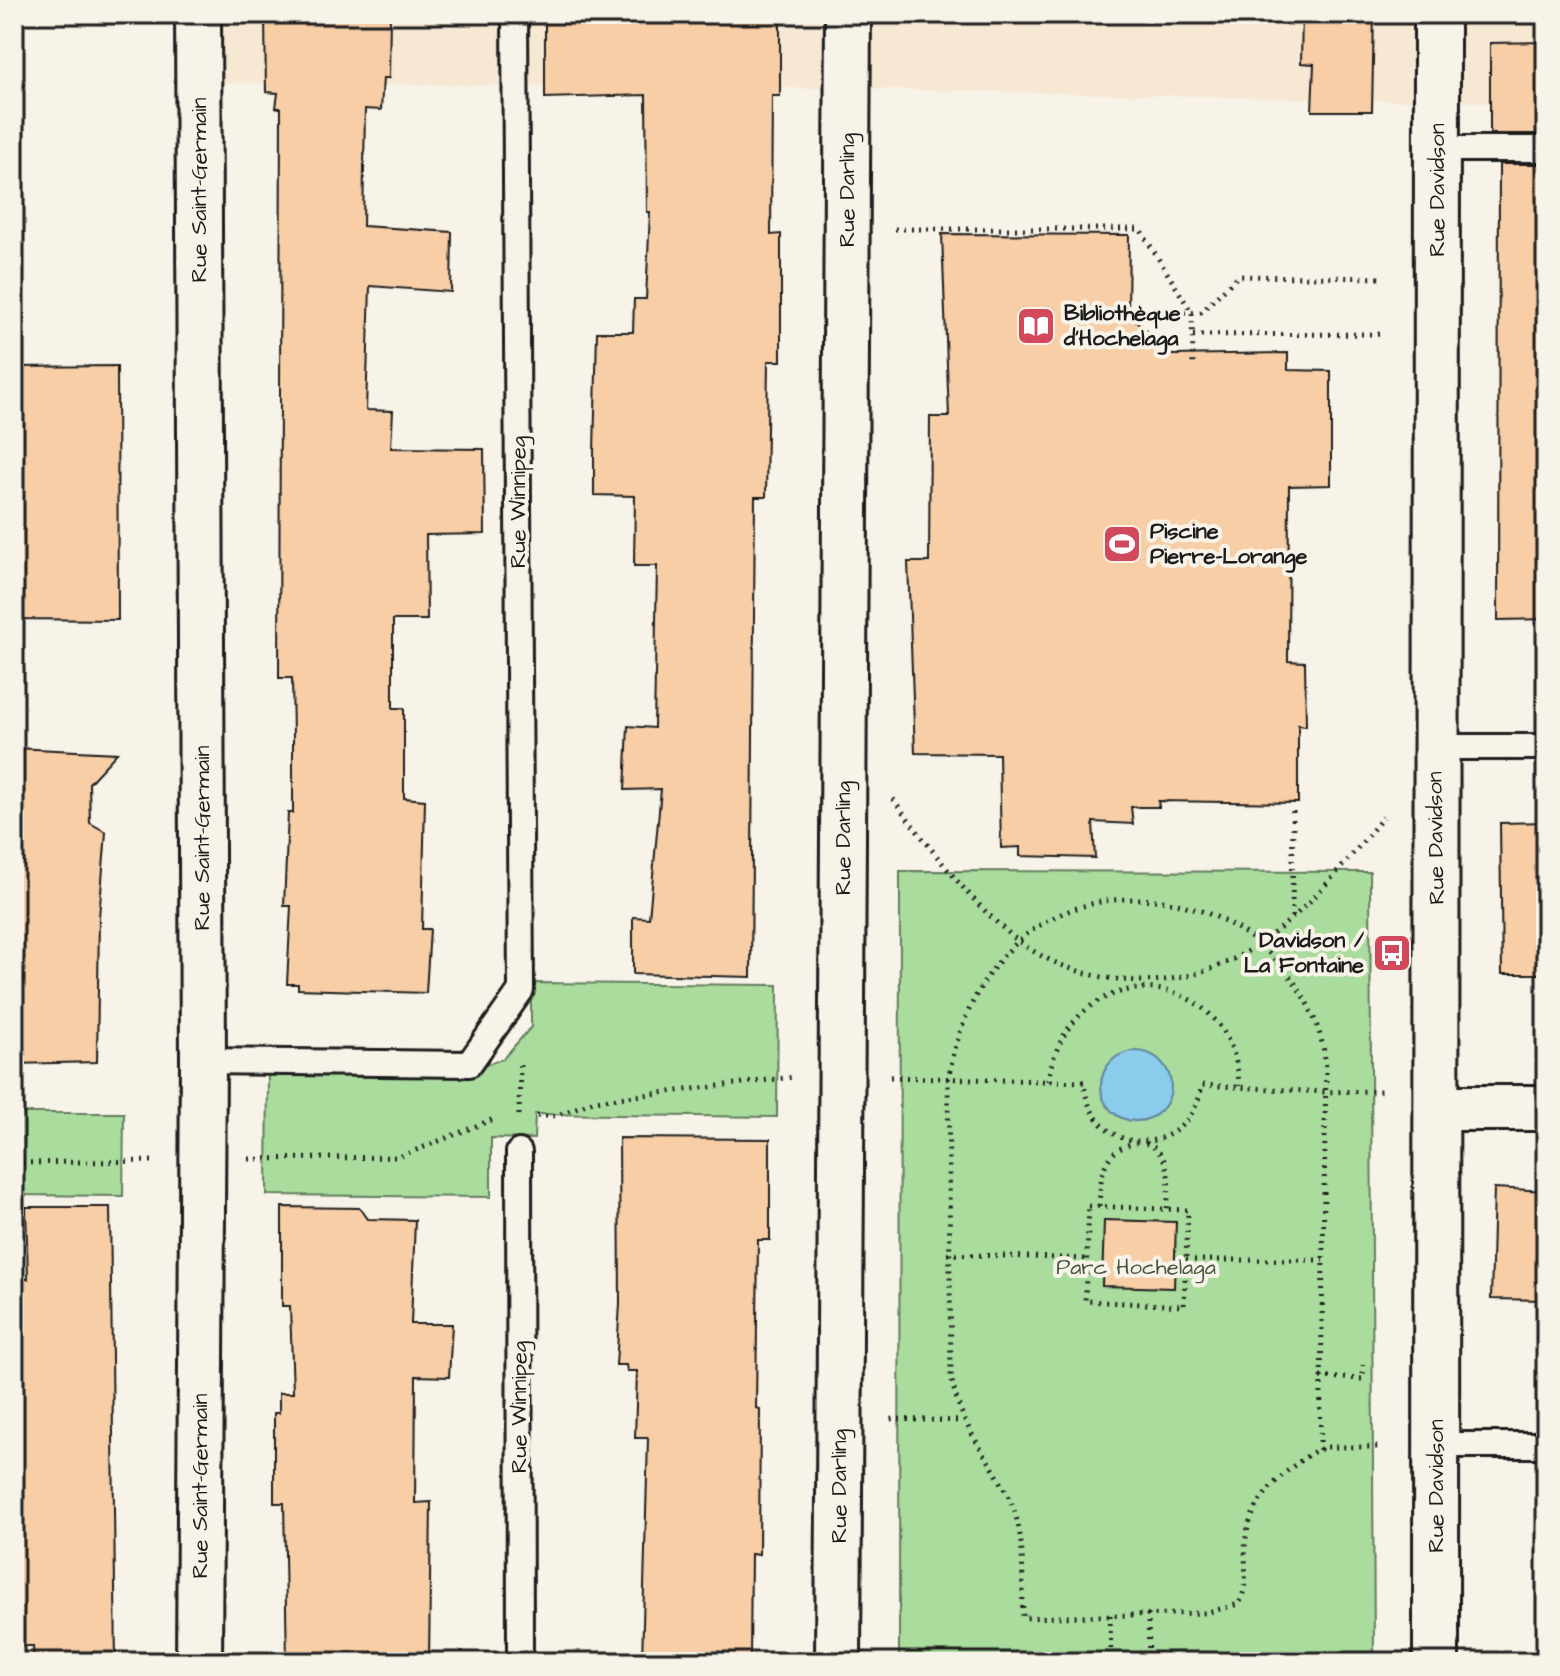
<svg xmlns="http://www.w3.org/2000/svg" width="1560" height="1676" viewBox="0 0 1560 1676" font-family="'Architects Daughter',sans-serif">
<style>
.built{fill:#f7e8d4}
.green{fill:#aadc9e;stroke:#637c5d;stroke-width:2}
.water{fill:#8bcbec;stroke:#5f8599;stroke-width:2}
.building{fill:#f7cea6;stroke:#1c1c1c;stroke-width:2}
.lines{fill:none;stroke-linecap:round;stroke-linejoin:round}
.lane-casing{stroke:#1c1c1c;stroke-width:30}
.street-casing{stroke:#1c1c1c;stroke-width:50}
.path{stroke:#1c1c1c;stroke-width:5;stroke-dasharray:2 6;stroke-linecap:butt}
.lane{stroke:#f7f3e8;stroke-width:24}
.street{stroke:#f7f3e8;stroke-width:44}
.labels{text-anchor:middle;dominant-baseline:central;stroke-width:8;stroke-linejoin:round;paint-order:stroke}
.street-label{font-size:22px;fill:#1c1c1c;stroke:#f7f3e8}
.poi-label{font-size:22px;font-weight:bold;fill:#1c1c1c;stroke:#f7f3e8;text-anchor:start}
.park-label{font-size:22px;fill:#475643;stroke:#f7f3e8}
</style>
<rect width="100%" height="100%" fill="#f7f3e8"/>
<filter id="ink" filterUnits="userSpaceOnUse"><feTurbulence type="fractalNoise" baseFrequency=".0125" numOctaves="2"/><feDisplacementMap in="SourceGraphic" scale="16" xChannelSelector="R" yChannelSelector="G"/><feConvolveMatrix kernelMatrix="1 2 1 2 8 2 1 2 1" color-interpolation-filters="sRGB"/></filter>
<g filter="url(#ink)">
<path class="built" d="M 214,14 L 1546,14 L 1546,104 L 870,89 L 213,83 Z"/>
<path class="green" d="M 900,871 L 1370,872 L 1374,1662 L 899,1662 Z
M 531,983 L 778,985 L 777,1117 L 535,1114 L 534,1139 L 491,1138 L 491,1197 L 267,1195 L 268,1069 L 467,1071 L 503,1059 L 531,1027 Z
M 14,1113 L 124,1113 L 123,1196 L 14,1195 Z"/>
<path class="water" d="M1101 1086a35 35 0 1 1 70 0a35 35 0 1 1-70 0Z"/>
<path class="building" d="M 275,14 L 390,14 L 389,78 L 383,78 L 381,110 L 365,109 L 363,226 L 452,232 L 451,292 L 370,286 L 366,410 L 393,411 L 391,448 L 484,449 L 485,534 L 426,535 L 427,620 L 393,620 L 393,708 L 404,708 L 404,798 L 425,800 L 422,929 L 430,929 L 426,993 L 298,989 L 298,984 L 287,984 L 291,906 L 284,906 L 288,813 L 293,813 L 293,737 L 292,678 L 279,678 L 281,108 L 276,108 L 278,93 L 266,92 L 265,16 L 275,17 Z
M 545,14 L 780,14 L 780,96 L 772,96 L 771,235 L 781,234 L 781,361 L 768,361 L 766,497 L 755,497 L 751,977 L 633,974 L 633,917 L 649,918 L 661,789 L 625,790 L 628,726 L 654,728 L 657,566 L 634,566 L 635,496 L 594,495 L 594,452 L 597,332 L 633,332 L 634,299 L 646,299 L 650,212 L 647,212 L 646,95 L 545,98 Z
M 1302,14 L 1374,14 L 1372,111 L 1312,111 L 1314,64 L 1301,63 Z
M 1546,42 L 1546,134 L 1490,134 L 1490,43 Z
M 1499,164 L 1546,164 L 1546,619 L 1498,620 Z
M 942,234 L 1129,235 L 1128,313 L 1172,355 L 1288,353 L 1288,370 L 1331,371 L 1331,485 L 1289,486 L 1288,661 L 1305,662 L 1306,726 L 1298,725 L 1298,803 L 1158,801 L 1159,807 L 1131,807 L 1133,824 L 1093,822 L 1095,858 L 1020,856 L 1020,847 L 1001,848 L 999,754 L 915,753 L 908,562 L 929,562 L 930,417 L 949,417 Z
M 117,366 L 118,620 L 14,619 L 14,367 Z
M 14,748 L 117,753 L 89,783 L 90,823 L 106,832 L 99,917 L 97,1062 L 14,1064 Z
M 1546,822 L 1546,974 L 1502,974 L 1500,823 Z
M 619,1138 L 770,1139 L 770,1240 L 758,1240 L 756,1408 L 760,1409 L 759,1555 L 751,1554 L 750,1662 L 642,1662 L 648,1438 L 635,1438 L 637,1371 L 627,1371 L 626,1365 L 616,1365 L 620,1304 Z
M 1494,1188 L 1546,1191 L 1546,1300 L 1491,1299 Z
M 26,1207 L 110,1207 L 116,1662 L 34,1662 L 33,1646 L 18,1646 L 14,1279 L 28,1279 Z
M 282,1207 L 360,1208 L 368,1219 L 415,1220 L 411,1324 L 452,1324 L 449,1377 L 416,1376 L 415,1503 L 431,1502 L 429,1662 L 287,1662 L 284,1503 L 274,1503 L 274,1413 L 279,1413 L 279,1393 L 293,1393 L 290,1306 L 282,1306 Z
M 1104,1220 L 1176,1222 L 1174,1288 L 1102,1286 Z"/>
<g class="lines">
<defs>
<path id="lane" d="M 1437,149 L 1546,149
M 1435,747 L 1546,747
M 203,1061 L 469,1064 L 521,990 L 515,14
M 519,1152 L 520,1662
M 1437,1445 L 1546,1445"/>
<path id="street" d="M 198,14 L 203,1061 L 199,1662
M 1438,1108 L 1546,1108
M 838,1662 L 848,14
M 1436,1662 L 1437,14"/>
</defs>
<use href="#lane" class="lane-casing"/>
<use href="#street" class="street-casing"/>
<path class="path" d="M 895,229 L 1140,229 L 1192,313 L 1193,368
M 1128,317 L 1201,312 L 1238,276 L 1384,278
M 1193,335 L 1384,334
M 893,799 C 930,848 969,901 1017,940 C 1046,963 1088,977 1124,980 C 1243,991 1315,901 1383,817
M 1292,917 L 1293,810
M 890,1077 L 1084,1082 C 1090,1159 1189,1162 1202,1085 L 1323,1092 L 1382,1091
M 1048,1081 C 1069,951 1235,963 1239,1086
M 519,1115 L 520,1061
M 537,1116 L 556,1116 L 593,1101 L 794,1077
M 1146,1143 C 1173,1155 1169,1184 1167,1210
M 249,1159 L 399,1157 L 496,1118
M 14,1163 L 153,1161
M 1089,1206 L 1188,1210 L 1184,1306 L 1085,1301 Z
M 1099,1206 C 1101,1176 1101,1150 1136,1143
M 947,1254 L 1086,1259
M 1186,1260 L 1323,1260
M 1320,1377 L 1363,1379 L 1363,1365
M 891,1419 L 963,1421
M 1320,1450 L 1326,1069 C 1323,1024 1301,984 1268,952 C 1194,882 1070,878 1001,959 C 971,994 956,1036 948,1080 L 951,1376 C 962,1434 989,1453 1011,1502 C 1026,1537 1022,1581 1023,1618 L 1205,1613 L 1239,1604 C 1248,1587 1245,1567 1245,1549 C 1246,1504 1280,1473 1315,1451 L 1327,1447 L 1381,1447
M 1148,1614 L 1149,1662
M 1110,1615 L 1111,1662"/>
<use href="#lane" class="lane"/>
<use href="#street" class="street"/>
</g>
</g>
<defs>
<symbol id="library-square" viewBox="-11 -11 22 22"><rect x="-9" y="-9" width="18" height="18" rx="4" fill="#d1495b" stroke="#f7f3e8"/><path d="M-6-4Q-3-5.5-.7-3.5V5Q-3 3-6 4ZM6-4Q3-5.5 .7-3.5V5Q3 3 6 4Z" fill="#fff"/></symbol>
<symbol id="stadium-square" viewBox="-11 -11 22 22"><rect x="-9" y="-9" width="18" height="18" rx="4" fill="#d1495b" stroke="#f7f3e8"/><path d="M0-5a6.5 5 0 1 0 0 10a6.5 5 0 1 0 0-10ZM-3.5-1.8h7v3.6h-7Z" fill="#fff"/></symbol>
<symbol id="bus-square" viewBox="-11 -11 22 22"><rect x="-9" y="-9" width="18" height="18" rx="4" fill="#d1495b" stroke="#f7f3e8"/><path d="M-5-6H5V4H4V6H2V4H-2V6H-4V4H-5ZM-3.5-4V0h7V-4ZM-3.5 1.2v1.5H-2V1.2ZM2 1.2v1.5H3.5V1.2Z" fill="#fff"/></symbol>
</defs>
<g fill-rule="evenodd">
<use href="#library-square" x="1014" y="304" width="44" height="44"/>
<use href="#stadium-square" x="1100" y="522" width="44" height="44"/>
<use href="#bus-square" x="1370" y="931" width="44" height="44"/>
</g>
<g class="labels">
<g class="street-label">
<text transform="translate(199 190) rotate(-90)">Rue Saint-Germain</text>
<text transform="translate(847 190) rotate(-90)">Rue Darling</text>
<text transform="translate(1437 190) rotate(-90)">Rue Davidson</text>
<text transform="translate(518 502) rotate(-90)">Rue Winnipeg</text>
<text transform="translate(202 838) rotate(-90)">Rue Saint-Germain</text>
<text transform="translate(843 838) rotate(-90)">Rue Darling</text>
<text transform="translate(1436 838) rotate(-91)">Rue Davidson</text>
<text transform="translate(519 1407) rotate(-90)">Rue Winnipeg</text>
<text transform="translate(200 1486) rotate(-90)">Rue Saint-Germain</text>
<text transform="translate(839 1486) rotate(-90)">Rue Darling</text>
<text transform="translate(1436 1486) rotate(-90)">Rue Davidson</text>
</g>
<g class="poi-label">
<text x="1064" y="313">Bibliothèque<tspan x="1064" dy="25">d'Hochelaga</tspan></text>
<text x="1150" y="531">Piscine<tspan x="1150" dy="25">Pierre-Lorange</tspan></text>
<text x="1364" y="940" text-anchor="end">Davidson /<tspan x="1364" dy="25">La Fontaine</tspan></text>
</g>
<g class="park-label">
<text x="1136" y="1267">Parc Hochelaga</text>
</g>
</g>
<rect width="1560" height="1676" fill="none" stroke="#f7f3e8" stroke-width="48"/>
<rect x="24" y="24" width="1512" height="1628" fill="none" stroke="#1c1c1c" stroke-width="3" filter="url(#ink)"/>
</svg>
